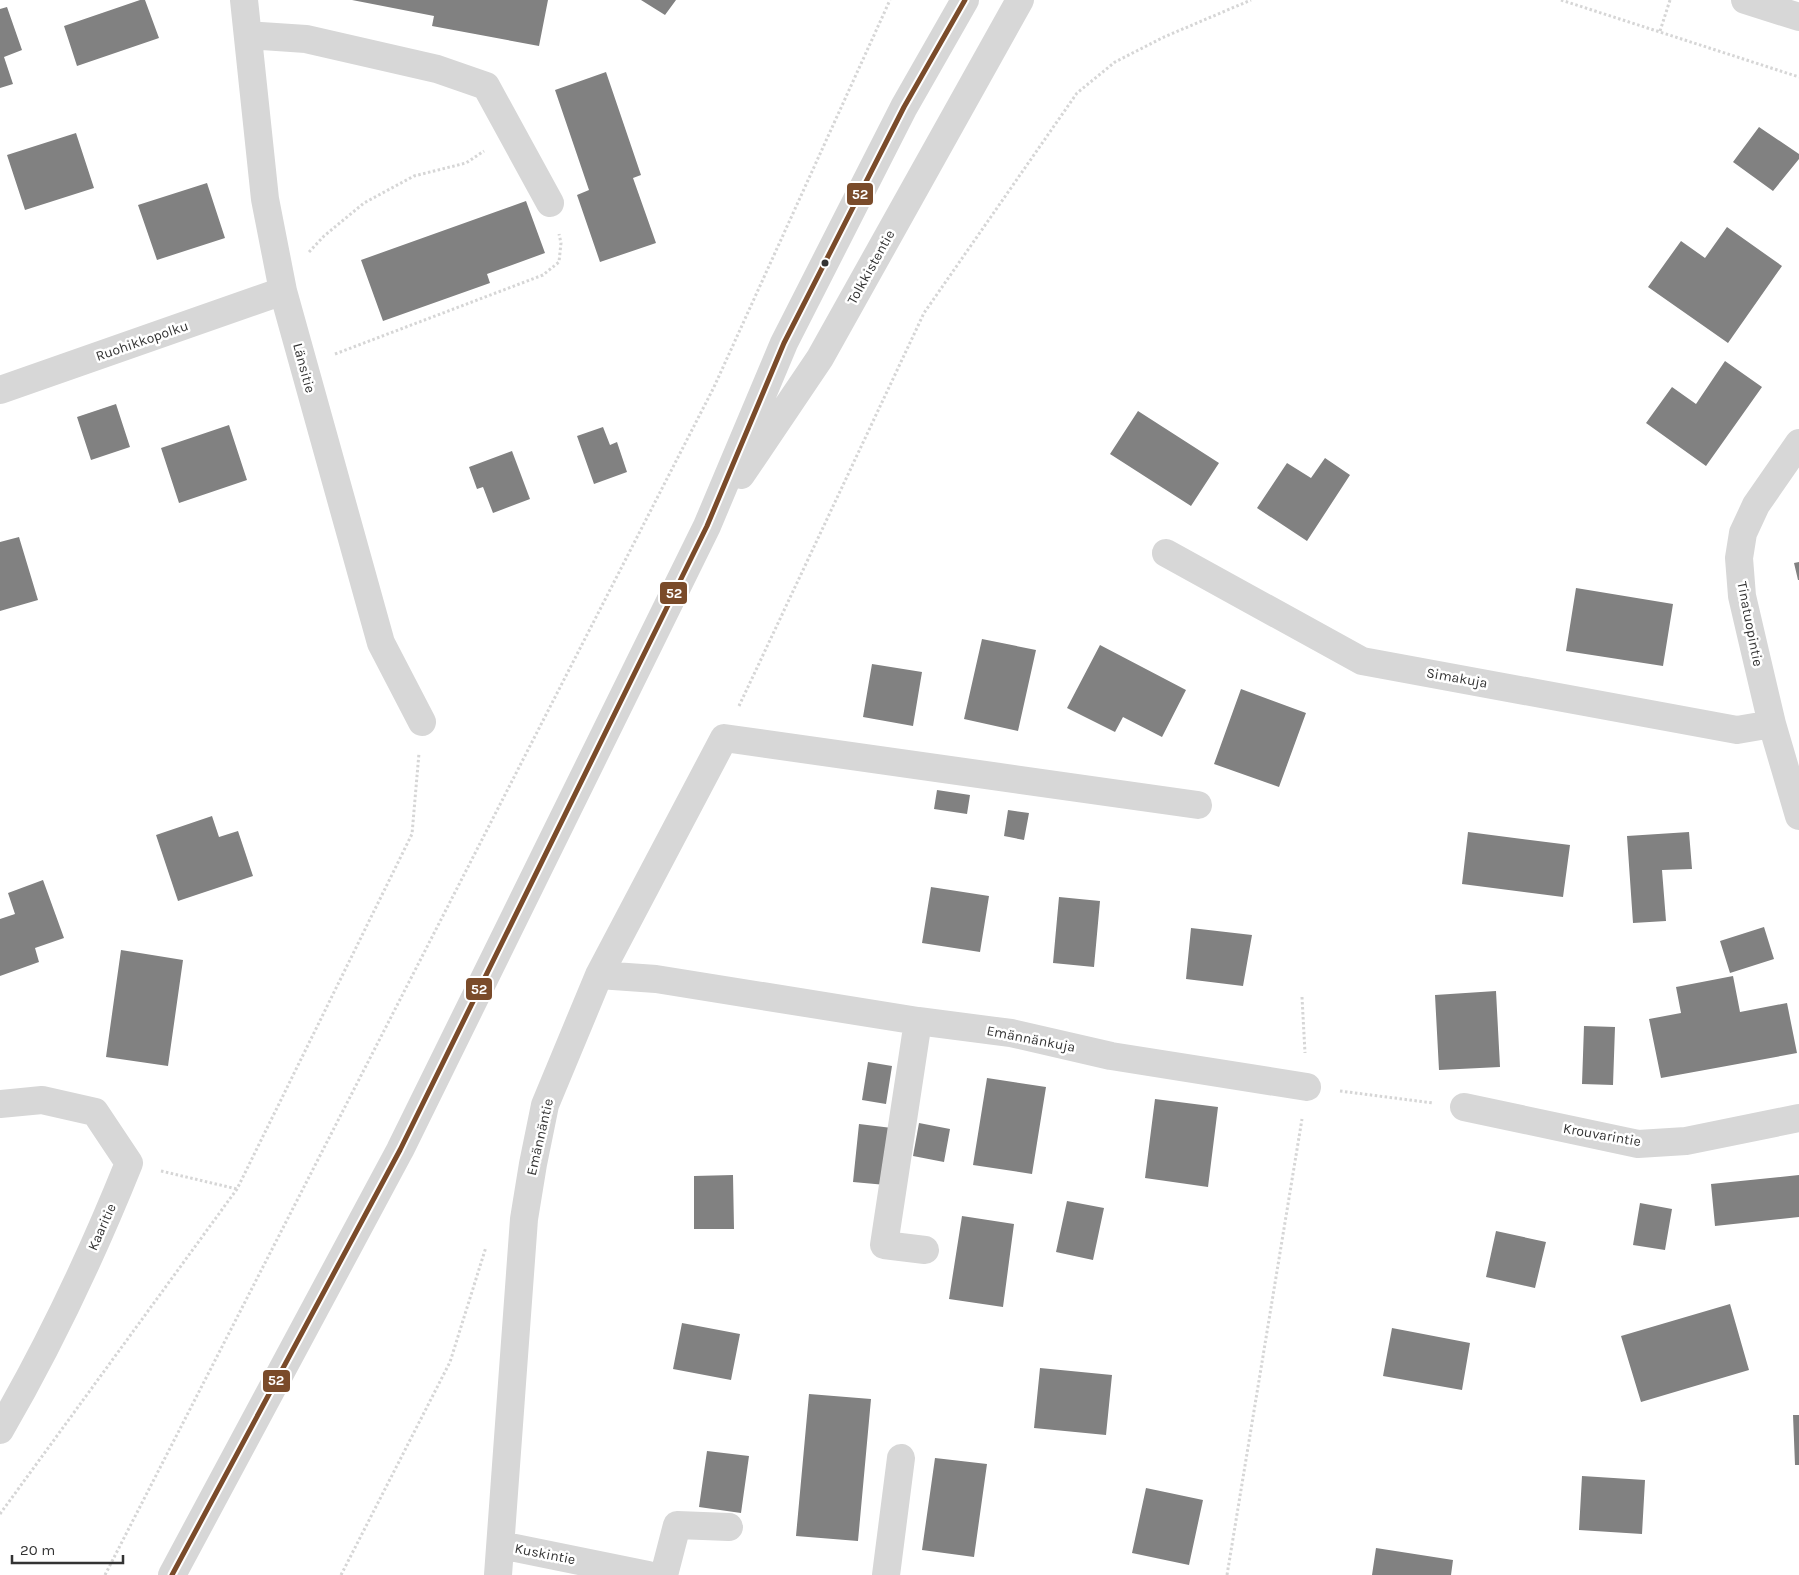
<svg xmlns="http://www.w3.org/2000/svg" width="1799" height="1575" viewBox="0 0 1799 1575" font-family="Karla,sans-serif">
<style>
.building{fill:#818181}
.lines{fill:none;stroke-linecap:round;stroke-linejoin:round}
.path{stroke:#d6d6d6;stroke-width:3;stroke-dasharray:2.5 2.5;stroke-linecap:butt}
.minor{stroke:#d7d7d7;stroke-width:28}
.bus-1-casing{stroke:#fff;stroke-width:9}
.bus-1{stroke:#7a4b2a;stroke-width:5}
.bus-dot{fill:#333;stroke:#fff;stroke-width:2}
.labels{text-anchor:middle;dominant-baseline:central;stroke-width:5;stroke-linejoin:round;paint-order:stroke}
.street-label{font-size:14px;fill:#333;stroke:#fff}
.line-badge{stroke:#fff;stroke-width:2}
.badge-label{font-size:14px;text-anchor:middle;font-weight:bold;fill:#fff}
</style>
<rect width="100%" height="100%" fill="#fff"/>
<path class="building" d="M 140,0 L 145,0 L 159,38 L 77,66 L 64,26 Z
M 352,0 L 548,0 L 539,46 L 432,26 L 434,16 Z
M 641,0 L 676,0 L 665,15 Z
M 7,7 L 22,50 L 4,57 L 13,84 L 0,88 L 0,9 Z
M 606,72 L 641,175 L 633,178 L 656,243 L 600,262 L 577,195 L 589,190 L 555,90 Z
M 1759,127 L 1799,154 L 1799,159 L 1773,191 L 1733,162 Z
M 76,133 L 94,188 L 25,210 L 7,155 Z
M 207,183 L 225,238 L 157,260 L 138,205 Z
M 526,201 L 545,253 L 487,274 L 490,283 L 383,321 L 361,260 Z
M 1727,227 L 1782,266 L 1728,343 L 1648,287 L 1681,241 L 1705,258 Z
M 1725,361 L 1762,387 L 1706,466 L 1646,423 L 1672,387 L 1696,404 Z
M 116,404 L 130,447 L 91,460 L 77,417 Z
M 1138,411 L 1219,463 L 1191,506 L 1110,454 Z
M 229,425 L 247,480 L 179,503 L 161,448 Z
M 603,427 L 610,445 L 617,442 L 627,472 L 594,484 L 577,436 Z
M 512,451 L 530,499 L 493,513 L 483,487 L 477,489 L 469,467 Z
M 1325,458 L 1350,475 L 1307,541 L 1257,508 L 1287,463 L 1311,478 Z
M 19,537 L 38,600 L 0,611 L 0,542 Z
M 1799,562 L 1799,580 L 1798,580 L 1794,563 Z
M 1576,588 L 1673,604 L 1663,666 L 1566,651 Z
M 982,639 L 1036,650 L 1018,731 L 964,719 Z
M 1100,645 L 1186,690 L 1162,737 L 1123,717 L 1115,732 L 1067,708 Z
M 872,664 L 922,672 L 913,726 L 863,717 Z
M 1241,689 L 1306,713 L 1279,787 L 1214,764 Z
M 937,790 L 970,795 L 967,814 L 934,809 Z
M 1008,810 L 1029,813 L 1024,840 L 1004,836 Z
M 212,816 L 219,837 L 238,831 L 253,876 L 178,901 L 156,835 Z
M 1468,832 L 1570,845 L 1563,897 L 1462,884 Z
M 1689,832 L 1692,869 L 1662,870 L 1666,921 L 1633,923 L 1627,836 Z
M 43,880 L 64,938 L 35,948 L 39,962 L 0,976 L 0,919 L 15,914 L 8,893 Z
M 931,887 L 989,896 L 980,952 L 922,943 Z
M 1059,897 L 1100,901 L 1094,967 L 1053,963 Z
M 1764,927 L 1774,959 L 1730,973 L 1720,941 Z
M 1191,928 L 1252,935 L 1243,986 L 1186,979 Z
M 121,950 L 183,960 L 168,1066 L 106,1057 Z
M 1733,976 L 1740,1012 L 1787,1003 L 1797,1053 L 1661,1078 L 1649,1019 L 1681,1013 L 1676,987 Z
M 1496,991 L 1500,1067 L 1439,1070 L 1435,995 Z
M 1584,1026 L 1615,1027 L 1613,1085 L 1582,1084 Z
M 868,1062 L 892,1066 L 886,1104 L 862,1100 Z
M 987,1078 L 1046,1087 L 1032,1174 L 973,1165 Z
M 1155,1099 L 1218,1107 L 1208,1187 L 1145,1178 Z
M 919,1123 L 950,1129 L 944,1162 L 913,1156 Z
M 859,1124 L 892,1128 L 886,1185 L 853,1182 Z
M 733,1175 L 734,1229 L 694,1229 L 694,1176 Z
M 1799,1175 L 1799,1217 L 1715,1226 L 1711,1184 Z
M 1067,1201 L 1104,1208 L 1093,1260 L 1056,1252 Z
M 1640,1203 L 1672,1209 L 1665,1250 L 1633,1245 Z
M 962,1216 L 1014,1224 L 1003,1307 L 949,1299 Z
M 1496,1231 L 1546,1242 L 1535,1288 L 1486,1277 Z
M 1730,1304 L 1749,1370 L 1641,1402 L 1621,1336 Z
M 682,1323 L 740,1334 L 731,1380 L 673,1369 Z
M 1392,1328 L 1470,1343 L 1462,1390 L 1383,1376 Z
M 1040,1368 L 1112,1375 L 1106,1435 L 1034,1428 Z
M 809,1394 L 871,1399 L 858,1541 L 796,1536 Z
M 1793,1415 L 1799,1415 L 1799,1465 L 1795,1465 Z
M 707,1451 L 749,1456 L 741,1513 L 699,1507 Z
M 935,1458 L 987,1464 L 974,1557 L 922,1550 Z
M 1582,1476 L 1645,1480 L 1642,1534 L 1579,1530 Z
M 1146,1488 L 1203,1500 L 1189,1565 L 1132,1553 Z
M 1376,1548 L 1453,1560 L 1451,1575 L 1372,1575 Z"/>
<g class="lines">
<path class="path" d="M 1561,0 L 1799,77
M 1660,31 L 1670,0
M 309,252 L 324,236 L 364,203 L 414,176 L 466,163 L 484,151
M 335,354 L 543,275 L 559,262 L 561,243 L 559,234
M 739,706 L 924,313 L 1077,93 L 1115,62 L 1164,37 L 1251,0
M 1302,997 L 1305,1053
M 1340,1091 L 1433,1103
M 161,1171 L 237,1189
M 0,1514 L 237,1189 L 412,834 L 419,753
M 105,1575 L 714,387 L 890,0
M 341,1575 L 450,1362 L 486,1247
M 1227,1575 L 1302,1119"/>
<path class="minor" d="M 244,0 L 265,199 L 283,291 L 381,643 L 422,722
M 1745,0 L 1799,17
M 248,35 L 306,39 L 437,69 L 486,86 L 550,203
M 0,390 L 283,291
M 1799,443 L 1756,505 L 1743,533 L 1739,558 L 1742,596 L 1752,639 L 1772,724 L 1799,816
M 741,475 L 820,358 L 1020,0
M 1166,553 L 1362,661 L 1737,730 L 1772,724
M 599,975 L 656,979 L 918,1021 L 1011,1033 L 1111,1056 L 1307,1087
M 918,1021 L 884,1245 L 925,1250
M 0,1104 L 42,1100 L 95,1112 L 129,1163 C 92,1255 50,1344 0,1430
M 1464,1107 L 1638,1144 L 1686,1141 L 1799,1118
M 501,1545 L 648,1575
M 172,1575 L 400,1150 L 707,526 L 784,343 L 904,107 L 965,0
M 498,1575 L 524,1219 L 533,1164 L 545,1105 L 599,975 L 724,738 L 1198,805
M 664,1575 L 677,1525 L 729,1527
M 886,1575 L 901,1458"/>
<defs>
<path id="bus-1" d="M 172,1575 L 400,1150 L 707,526 L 784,343 L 904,107 L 965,0"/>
</defs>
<use href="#bus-1" class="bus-1-casing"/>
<use href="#bus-1" class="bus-1"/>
</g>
<circle class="bus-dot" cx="825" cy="263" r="4.5"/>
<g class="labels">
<g class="street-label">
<text transform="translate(871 267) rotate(-61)">Tolkkistentie</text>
<text transform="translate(142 341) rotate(-19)">Ruohikkopolku</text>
<text transform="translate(304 368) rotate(75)">Länsitie</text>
<text transform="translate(1750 624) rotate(79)">Tinatuopintie</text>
<text transform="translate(1457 678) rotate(10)">Simakuja</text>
<text transform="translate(1031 1039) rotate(11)">Emännänkuja</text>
<text transform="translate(1602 1135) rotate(10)">Krouvarintie</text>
<text transform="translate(540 1137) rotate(-77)">Emännäntie</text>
<text transform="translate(102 1227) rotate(-66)">Kaaritie</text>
<text transform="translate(545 1554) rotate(11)">Kuskintie</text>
</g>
</g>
<g class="line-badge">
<rect x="846" y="182" width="28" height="24" rx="5" fill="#7a4b2a"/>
<rect x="659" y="581" width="29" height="24" rx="5" fill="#7a4b2a"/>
<rect x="465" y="977" width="28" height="24" rx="5" fill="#7a4b2a"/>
<rect x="262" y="1369" width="29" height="24" rx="5" fill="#7a4b2a"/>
</g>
<g class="badge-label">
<text x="860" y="199">52</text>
<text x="674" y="598">52</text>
<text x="479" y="994">52</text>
<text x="276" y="1385">52</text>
</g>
<path d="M12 1555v8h111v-8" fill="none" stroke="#333333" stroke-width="2.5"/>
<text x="20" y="1555" font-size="15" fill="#333333" stroke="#ffffff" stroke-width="4" paint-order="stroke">20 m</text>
</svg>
